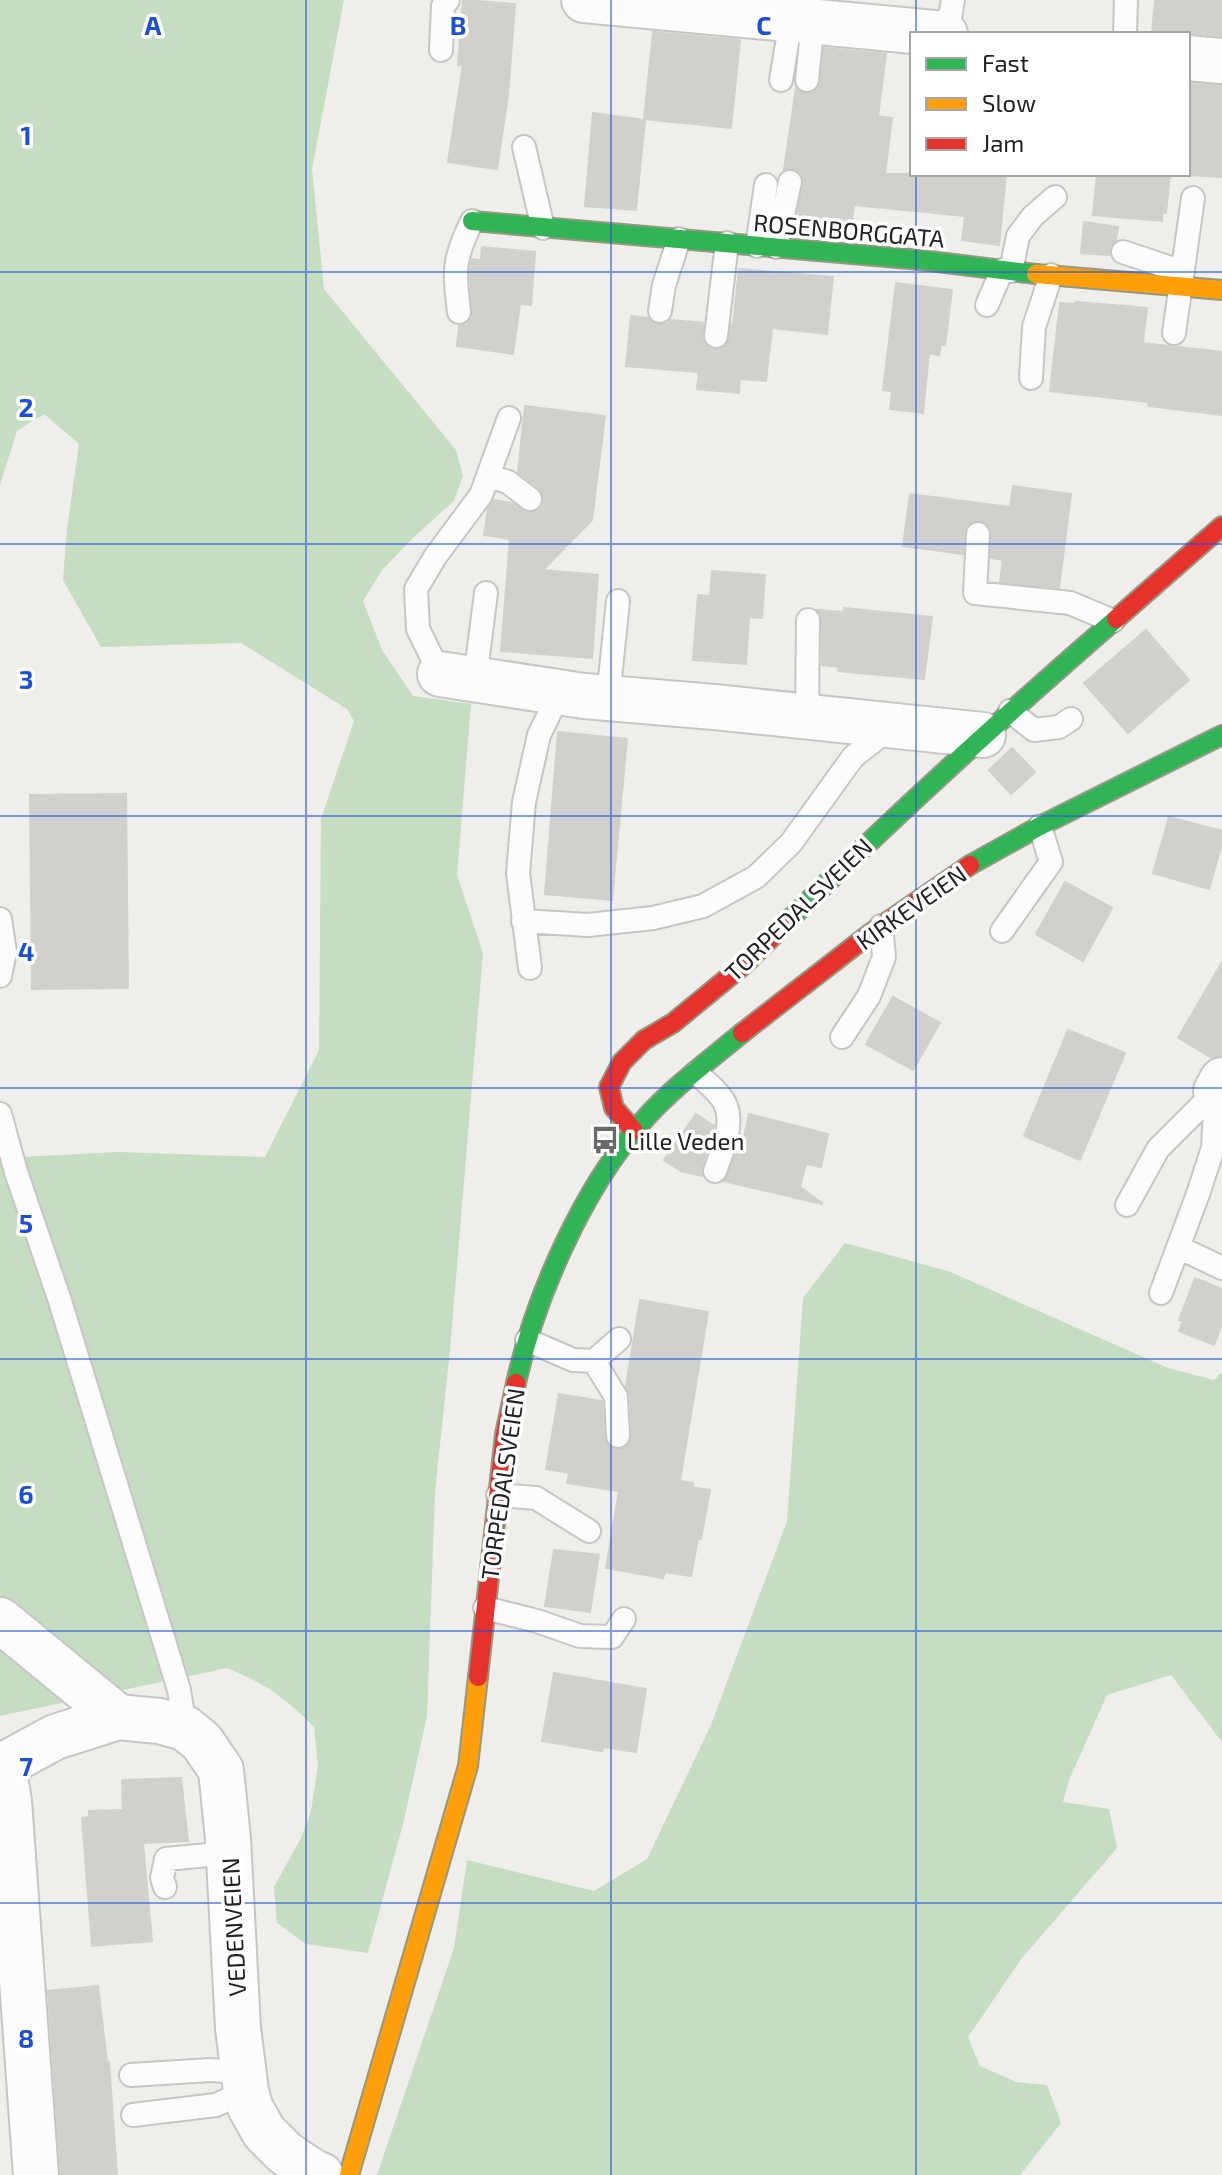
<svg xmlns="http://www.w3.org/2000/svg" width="1222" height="2175" viewBox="0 0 1222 2175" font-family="'Exo 2',sans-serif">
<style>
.forest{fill:#c5ddc0}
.building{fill:#d2d0cd;stroke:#d2d0cb;stroke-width:2}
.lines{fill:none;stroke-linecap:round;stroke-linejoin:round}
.lane-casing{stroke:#c6c6c4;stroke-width:26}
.street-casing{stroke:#c6c6c4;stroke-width:48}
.fast-casing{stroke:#939982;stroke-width:22}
.slow-casing{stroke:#939982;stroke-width:22}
.jam-casing{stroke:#939982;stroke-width:22}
.lane{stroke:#fdfcfc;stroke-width:22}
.street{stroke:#fdfcfc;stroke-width:44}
.fast{stroke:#30b455;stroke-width:18}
.slow{stroke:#ff9f0a;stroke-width:18}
.jam{stroke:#e5322d;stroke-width:18}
.grid{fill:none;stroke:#1d4ed8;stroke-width:2;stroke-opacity:0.55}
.labels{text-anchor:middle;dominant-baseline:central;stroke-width:7;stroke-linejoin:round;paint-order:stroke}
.street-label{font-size:24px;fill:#212121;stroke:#fff}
.poi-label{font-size:24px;fill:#212121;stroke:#fff;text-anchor:start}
.grid-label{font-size:26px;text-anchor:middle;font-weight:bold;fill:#1d4ed8;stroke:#fff;stroke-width:7;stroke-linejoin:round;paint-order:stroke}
</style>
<rect width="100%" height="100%" fill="#efeeea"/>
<path class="forest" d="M 0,0 L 344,0 L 312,169 L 324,289 L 456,450 L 463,476 L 454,501 L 416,535 L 382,570 L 363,601 L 382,650 L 413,696 L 471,704 L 457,875 L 483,953 L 450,1350 L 435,1492 L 427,1716 L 403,1824 L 368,1953 L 306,1944 L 277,1923 L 274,1887 L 302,1836 L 311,1811 L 318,1766 L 314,1727 C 284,1697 266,1684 227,1668 L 0,1716 L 0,1158 L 119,1152 L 265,1157 L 319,1050 L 321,819 L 354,721 L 347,709 L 241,643 L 101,647 L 63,580 L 67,529 L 79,444 L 44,414 L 17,431 L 0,485 Z
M 845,1243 L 948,1271 L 1168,1368 L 1214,1380 L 1222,1372 L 1222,1742 L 1171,1675 L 1107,1695 L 1069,1780 L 1063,1802 L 1109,1809 L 1117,1848 L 1022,1958 L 968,2037 L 980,2066 L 1016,2082 L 1047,2085 L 1061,2123 L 1020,2175 L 377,2175 L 454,1948 L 467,1860 L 594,1891 L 647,1859 L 711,1725 L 787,1521 L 803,1298 Z"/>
<path class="building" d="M 463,0 L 515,4 L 508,95 L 497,169 L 448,162 L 463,65 L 458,65 Z
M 1155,0 L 1222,0 L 1222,36 L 1190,33 L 1152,34 Z
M 653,32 L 740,40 L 731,128 L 644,119 Z
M 824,48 L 886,54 L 878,116 L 892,118 L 885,174 L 1006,174 L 999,245 L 962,240 L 965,216 L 854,205 L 851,229 L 795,224 L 803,178 L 800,172 L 794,169 L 784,170 L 796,88 L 806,94 L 813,92 L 819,88 Z
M 1188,83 L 1222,86 L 1222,177 L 1188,175 Z
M 593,113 L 645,120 L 636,210 L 585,206 Z
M 1097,174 L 1170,174 L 1166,213 L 1162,213 L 1162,221 L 1093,215 Z
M 1084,222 L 1118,227 L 1116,240 L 1110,247 L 1109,255 L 1081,253 Z
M 482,247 L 535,252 L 531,305 L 520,304 L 513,354 L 457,346 L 459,326 L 467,324 L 472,317 L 470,267 L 472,259 L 481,260 Z
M 739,269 L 833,277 L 827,334 L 772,328 L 766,381 L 740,379 L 739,393 L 697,389 L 699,372 L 626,366 L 631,316 L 648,318 L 652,322 L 659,325 L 666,324 L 671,320 L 703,323 L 703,341 L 707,347 L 715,350 L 727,345 L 731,325 L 733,325 Z
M 896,283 L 952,290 L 945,345 L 941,345 L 939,355 L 929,353 L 923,413 L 890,409 L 892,391 L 883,390 Z
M 1076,302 L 1147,308 L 1143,343 L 1222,352 L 1222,415 L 1148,406 L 1149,402 L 1050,391 L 1060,303 L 1076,304 Z
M 525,406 L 605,416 L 592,520 L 543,570 L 598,575 L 592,658 L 501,651 L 510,539 L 484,535 L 488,509 L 494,500 L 512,503 L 529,513 L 541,508 L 544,502 L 543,494 L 539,488 L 518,472 Z
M 1013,486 L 1071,494 L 1059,588 L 1000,582 L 1003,560 L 991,558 L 991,528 L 986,523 L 979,520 L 971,522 L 966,527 L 963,554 L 903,546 L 910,494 L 1010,507 Z
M 712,571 L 765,575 L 762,618 L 749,617 L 746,664 L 693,660 L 698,595 L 710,596 Z
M 844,608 L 932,617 L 924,679 L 838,671 L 839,667 L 822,665 L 822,620 L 817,610 L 844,612 Z
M 1146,630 L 1189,680 L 1128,733 L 1084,683 Z
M 558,732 L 627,739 L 612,900 L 545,894 Z
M 1012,748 L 1035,772 L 1011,794 L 989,770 Z
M 126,794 L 128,988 L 32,989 L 30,795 Z
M 1169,817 L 1222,831 L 1222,843 L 1209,889 L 1153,873 Z
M 1065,882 L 1112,908 L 1083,961 L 1036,934 Z
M 1222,962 L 1222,1055 L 1212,1058 L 1178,1038 Z
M 893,997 L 940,1023 L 913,1070 L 866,1044 Z
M 1068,1030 L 1125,1053 L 1080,1160 L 1024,1136 Z
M 696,1114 L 714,1126 L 702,1167 L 702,1176 L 681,1171 L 664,1160 Z
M 749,1114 L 828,1134 L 821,1167 L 806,1164 L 800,1187 L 822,1203 L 822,1204 L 724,1181 L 739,1144 L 742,1146 Z
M 1195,1278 L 1222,1289 L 1222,1324 L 1214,1345 L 1179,1331 L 1183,1321 L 1179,1320 Z
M 640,1300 L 708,1312 L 680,1481 L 693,1483 L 692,1487 L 710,1490 L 701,1539 L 698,1539 L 691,1576 L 665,1572 L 663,1578 L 606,1568 L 619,1491 L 567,1483 L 569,1473 L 546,1469 L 559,1394 L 602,1401 L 604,1437 L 607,1444 L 618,1450 L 625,1448 L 630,1443 L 632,1435 L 630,1396 L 626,1386 Z
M 554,1550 L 599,1555 L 590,1612 L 545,1606 Z
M 554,1673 L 646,1689 L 636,1752 L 603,1747 L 602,1751 L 542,1741 Z
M 181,1778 L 188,1841 L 143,1843 L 152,1941 L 92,1946 L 82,1818 L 89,1817 L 89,1811 L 123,1810 L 122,1780 Z
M 98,1986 L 107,2062 L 109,2062 L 117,2175 L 61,2175 L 48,1991 Z"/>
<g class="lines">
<defs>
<path id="lane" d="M 947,34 L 953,0
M 1125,34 L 1126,0
M 441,50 L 443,6 L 448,0
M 781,80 L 791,20
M 807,80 L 813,21
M 524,147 L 543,228
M 757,246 L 766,185
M 776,247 L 790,182
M 1123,252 L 1183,272
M 1011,271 L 1018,236 L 1033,216 L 1055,197
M 987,305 L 1002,270
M 660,311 L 664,285 L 679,239
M 459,312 C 454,269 453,260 472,221
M 1174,333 L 1193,198
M 716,336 L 727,243
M 1031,378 L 1034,327 L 1051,275
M 489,476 L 508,482 L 530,499
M 978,534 L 975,593 L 1070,603 L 1113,621
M 440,674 L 418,629 L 416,589 L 435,557 L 481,495 L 509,418
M 475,679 L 486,593
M 608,698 L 618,601
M 1010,711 L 1034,730 L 1059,727 L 1071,719
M 807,716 L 808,620
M 0,919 L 5,952 L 0,976
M 523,921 L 588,925 L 653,918 L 703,906 L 756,877 L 791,843 L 853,757 L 890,728
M 1002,931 L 1051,862 L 1040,826
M 530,968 L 518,873 L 524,802 L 539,735 L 560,692
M 842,1037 L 869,996 L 884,957 L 881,926
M 696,1073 C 704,1080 713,1087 720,1096 C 738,1116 723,1149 715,1171
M 0,1114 L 16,1172 L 60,1301 L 179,1690 L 185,1728
M 1127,1205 L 1158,1149 L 1216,1091
M 1178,1247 L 1222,1268
M 1161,1293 L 1198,1194 L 1213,1148 L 1216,1091
M 527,1340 L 573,1360 L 594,1361 L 619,1339
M 594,1361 L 616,1397 L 618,1436
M 498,1495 L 536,1498 L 589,1531
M 485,1608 L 537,1621 L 580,1636 L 612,1637 L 624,1619
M 165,1887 L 162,1878 L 166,1859 L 229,1853
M 131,2075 L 210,2070 L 242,2072
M 133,2115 L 216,2105 L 246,2091"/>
<path id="street" d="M 584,0 L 945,34
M 1188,58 L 1222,61
M 440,674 L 584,696 L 714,707 L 983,735
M 1216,1091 L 1222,1080
M 0,1620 L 118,1717
M 3,1766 L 9,1801 L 36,2175
M 0,1767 L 55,1737 L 118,1717 L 159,1721 L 185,1728 L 202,1742 L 221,1770 L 228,1839 L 238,2028 L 246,2091 L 250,2107 L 264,2132 L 285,2153 L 313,2172 L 321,2175"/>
<path id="fast" d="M 472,221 L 921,260 L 1036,274
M 970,865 L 1040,826 L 1222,735
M 787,922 C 893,817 1003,717 1116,619
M 516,1383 C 535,1297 583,1188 642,1122 C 671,1089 708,1061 742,1033"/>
<path id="slow" d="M 1036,274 L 1222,290
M 349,2175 L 468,1766 L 478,1677"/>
<path id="jam" d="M 1116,619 L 1222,526
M 742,1033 L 871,933 L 970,865
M 634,1131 L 614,1108 L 609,1087 L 622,1062 L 644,1040 L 673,1023 L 746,963 L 787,922
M 478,1677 L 505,1434 L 516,1383"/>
</defs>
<use href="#lane" class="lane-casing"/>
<use href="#street" class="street-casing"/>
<use href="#fast" class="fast-casing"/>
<use href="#slow" class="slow-casing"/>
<use href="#jam" class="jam-casing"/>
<use href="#lane" class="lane"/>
<use href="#street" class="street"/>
<use href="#fast" class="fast"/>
<use href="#slow" class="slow"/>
<use href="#jam" class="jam"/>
</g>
<path class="grid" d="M 306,0 L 306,2175M 611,0 L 611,2175M 916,0 L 916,34M 916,174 L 916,2175M 0,272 L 1222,272M 0,544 L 1222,544M 0,816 L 1222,816M 0,1088 L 1222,1088M 0,1359 L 1222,1359M 0,1631 L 1222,1631M 0,1903 L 1222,1903"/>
<defs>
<symbol id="bus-bare" viewBox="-9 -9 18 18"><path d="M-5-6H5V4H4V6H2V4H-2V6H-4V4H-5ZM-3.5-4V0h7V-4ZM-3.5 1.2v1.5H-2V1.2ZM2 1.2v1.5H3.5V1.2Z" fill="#696967" stroke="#fff" stroke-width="2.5" paint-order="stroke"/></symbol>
</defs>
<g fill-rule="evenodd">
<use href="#bus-bare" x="585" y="1120" width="40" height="40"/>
</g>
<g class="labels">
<g class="street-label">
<text transform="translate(849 230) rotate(5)">ROSENBORGGATA</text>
<text transform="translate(911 907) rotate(-35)">KIRKEVEIEN</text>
<text transform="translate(798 909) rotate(-44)">TORPEDALSVEIEN</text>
<text transform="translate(502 1484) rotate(-82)">TORPEDALSVEIEN</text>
<text transform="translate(233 1927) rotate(-93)">VEDENVEIEN</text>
</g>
<g class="poi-label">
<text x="627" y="1140">Lille Veden</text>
</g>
</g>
<g class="grid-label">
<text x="153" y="35">A</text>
<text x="458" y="35">B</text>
<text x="764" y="35">C</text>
<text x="26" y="145">1</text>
<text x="26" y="417">2</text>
<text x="26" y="689">3</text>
<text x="26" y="961">4</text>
<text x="26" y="1233">5</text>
<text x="26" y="1504">6</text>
<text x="26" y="1776">7</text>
<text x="26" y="2048">8</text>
</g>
<rect x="910" y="32" width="280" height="144" fill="#ffffff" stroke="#a6a6a6" stroke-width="2"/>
<rect x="926" y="58" width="40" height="12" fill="#30b455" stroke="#a6a6a6" stroke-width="2"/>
<text x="982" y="72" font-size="24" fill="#212121">Fast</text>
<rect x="926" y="98" width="40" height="12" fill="#ff9f0a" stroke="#a6a6a6" stroke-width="2"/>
<text x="982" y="112" font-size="24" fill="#212121">Slow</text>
<rect x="926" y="138" width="40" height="12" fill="#e5322d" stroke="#a6a6a6" stroke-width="2"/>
<text x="982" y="152" font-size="24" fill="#212121">Jam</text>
</svg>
